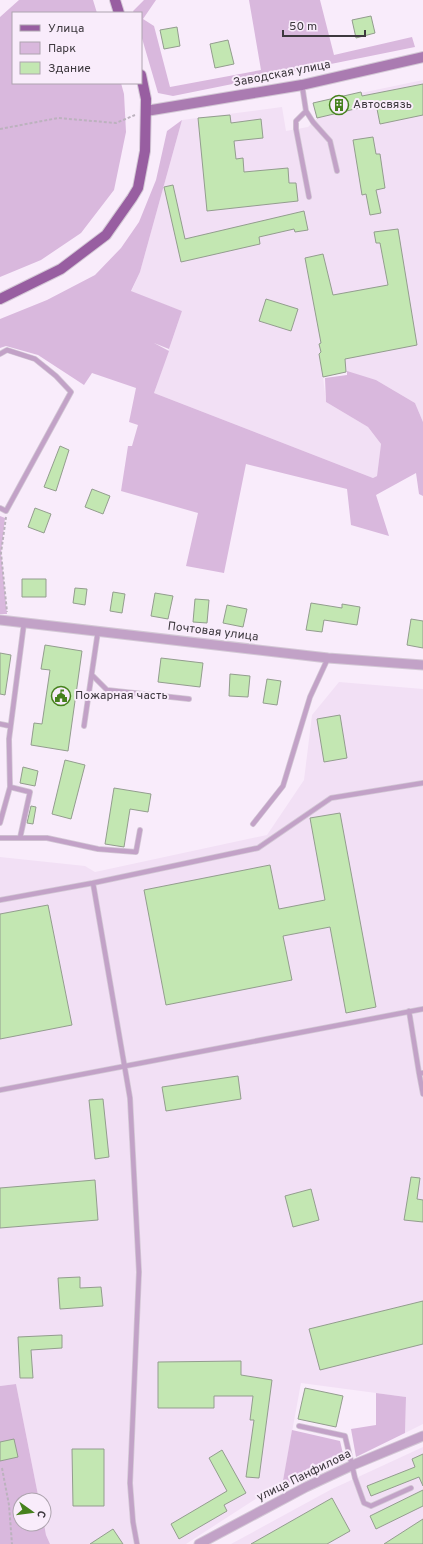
<svg xmlns="http://www.w3.org/2000/svg" width="423" height="1544" viewBox="0 0 423 1544" font-family="Overpass,sans-serif">
<style>
.built{fill:#f2e0f5}
.green{fill:#d9b8dd}
.building{fill:#c3e7b2;stroke:#939d8e}
.lines{fill:none;stroke-linecap:round;stroke-linejoin:round}
.lane-casing{stroke:#d3c8d5;stroke-width:6}
.street-casing{stroke:#d3c8d5;stroke-width:11}
.secondary-casing{stroke:#d3c8d5;stroke-width:12}
.primary-casing{stroke:#d3c8d5;stroke-width:12}
.path{stroke:#bcb2be;stroke-width:2;stroke-dasharray:3 2;stroke-linecap:butt}
.lane{stroke:#c2a2c7;stroke-width:4.5}
.street{stroke:#c2a2c7;stroke-width:9}
.secondary{stroke:#aa7bb1;stroke-width:10}
.primary{stroke:#985ea1;stroke-width:10}
.labels{text-anchor:middle;dominant-baseline:central;stroke-width:4;stroke-linejoin:round;paint-order:stroke}
.street-label{font-size:12px;fill:#3d383e;stroke:#f9ecfb}
.poi-label{font-size:12px;fill:#3d383e;stroke:#f9ecfb;text-anchor:start}
</style>
<rect width="100%" height="100%" fill="#f9ecfb"/>
<path class="built" d="M 423,80 L 423,422 L 415,403 L 376,380 L 346,372 L 323,377 L 326,402 L 368,427 L 381,444 L 377,476 L 373,478 L 154,393 L 182,311 L 131,292 L 140,272 L 182,120 L 282,107 L 286,131 L 308,127 L 317,118 L 313,103 Z
M 339,682 L 423,689 L 423,1424 L 405,1433 L 406,1397 L 301,1383 L 282,1486 L 257,1498 L 186,1544 L 50,1544 L 46,1535 L 44,1524 L 44,1500 L 39,1500 L 16,1384 L 0,1386 L 0,857 L 85,866 L 95,872 L 267,835 L 304,780 L 312,715 Z
M 423,1447 L 423,1544 L 231,1544 L 332,1489 Z"/>
<path class="green" d="M 19,0 L 93,0 L 97,13 L 13,13 L 13,83 L 121,83 L 124,94 L 126,132 L 114,190 L 81,233 L 41,260 L 0,277 L 0,17 Z
M 144,0 L 156,0 L 143,19 L 154,26 L 170,87 L 261,70 L 249,0 L 320,0 L 334,55 L 412,37 L 415,47 L 173,96 L 158,93 L 141,35 L 141,13 L 134,13 L 133,11 Z
M 182,120 L 140,272 L 131,291 L 182,311 L 169,349 L 154,343 L 169,351 L 154,393 L 373,478 L 377,476 L 381,444 L 368,427 L 326,402 L 325,378 L 347,375 L 347,371 L 376,380 L 415,403 L 423,422 L 423,496 L 419,494 L 416,473 L 376,495 L 389,536 L 351,525 L 347,489 L 246,464 L 224,573 L 186,566 L 198,513 L 121,491 L 128,446 L 132,446 L 138,425 L 129,422 L 136,388 L 92,373 L 84,385 L 38,355 L 6,346 L 0,348 L 0,319 L 47,300 L 95,275 L 121,248 L 139,222 L 156,180 L 167,131 Z
M 0,516 L 5,518 L 1,553 L 7,614 L 0,614 Z
M 16,1384 L 39,1500 L 20,1500 L 20,1524 L 44,1524 L 46,1535 L 50,1544 L 0,1544 L 0,1386 Z
M 376,1393 L 406,1397 L 405,1433 L 356,1457 L 351,1429 L 376,1425 Z
M 292,1430 L 340,1441 L 344,1458 L 282,1486 Z"/>
<path class="building" d="M 371,16 L 375,33 L 356,38 L 352,20 Z
M 177,27 L 180,46 L 164,49 L 160,30 Z
M 228,40 L 234,64 L 215,68 L 210,44 Z
M 423,84 L 423,115 L 380,124 L 376,104 L 317,118 L 313,103 L 361,92 L 362,96 Z
M 230,115 L 231,123 L 261,119 L 263,138 L 234,141 L 236,159 L 243,158 L 244,172 L 288,168 L 289,183 L 296,183 L 298,201 L 207,211 L 198,118 Z
M 373,137 L 376,154 L 380,154 L 385,188 L 376,190 L 381,213 L 370,215 L 366,194 L 362,195 L 353,140 Z
M 173,185 L 185,239 L 304,211 L 308,230 L 295,232 L 294,229 L 259,237 L 260,244 L 181,262 L 164,187 Z
M 398,229 L 417,345 L 345,359 L 346,372 L 323,377 L 319,354 L 321,352 L 319,344 L 321,343 L 305,258 L 323,254 L 333,295 L 388,285 L 380,243 L 376,243 L 374,232 Z
M 266,299 L 298,309 L 291,331 L 259,321 Z
M 60,446 L 69,450 L 56,491 L 44,487 Z
M 92,489 L 110,496 L 103,514 L 85,507 Z
M 35,508 L 51,514 L 44,533 L 28,527 Z
M 22,579 L 46,579 L 46,597 L 22,597 Z
M 75,588 L 87,589 L 85,605 L 73,603 Z
M 113,592 L 125,594 L 122,613 L 110,611 Z
M 155,593 L 173,596 L 168,619 L 151,616 Z
M 195,599 L 209,600 L 207,623 L 193,622 Z
M 311,603 L 342,608 L 342,604 L 360,607 L 357,625 L 324,620 L 322,632 L 306,630 Z
M 227,605 L 247,609 L 243,627 L 223,623 Z
M 411,619 L 423,621 L 423,648 L 407,645 Z
M 45,645 L 82,651 L 68,751 L 31,745 L 34,723 L 42,724 L 50,670 L 41,669 Z
M 0,653 L 11,655 L 5,695 L 0,694 Z
M 161,658 L 203,663 L 200,687 L 158,682 Z
M 230,674 L 250,676 L 248,697 L 229,696 Z
M 267,679 L 281,681 L 277,705 L 263,703 Z
M 340,715 L 347,758 L 324,762 L 317,719 Z
M 65,760 L 85,765 L 71,819 L 52,814 Z
M 23,767 L 38,771 L 35,786 L 20,783 Z
M 114,788 L 151,794 L 148,812 L 130,809 L 124,847 L 105,844 Z
M 31,806 L 36,807 L 33,824 L 27,823 Z
M 340,813 L 376,1007 L 346,1013 L 330,927 L 283,936 L 292,980 L 166,1005 L 144,890 L 270,865 L 279,909 L 325,900 L 310,818 Z
M 48,905 L 72,1025 L 0,1039 L 0,914 Z
M 238,1076 L 241,1099 L 166,1111 L 162,1087 Z
M 103,1099 L 109,1157 L 95,1159 L 89,1100 Z
M 411,1177 L 420,1178 L 417,1199 L 423,1200 L 423,1222 L 404,1220 Z
M 95,1180 L 98,1220 L 0,1228 L 0,1188 Z
M 311,1189 L 319,1220 L 293,1227 L 285,1196 Z
M 80,1277 L 80,1288 L 101,1287 L 103,1306 L 60,1309 L 58,1278 Z
M 423,1301 L 423,1344 L 320,1370 L 309,1329 Z
M 62,1335 L 62,1348 L 31,1350 L 33,1378 L 20,1378 L 18,1337 Z
M 241,1361 L 241,1375 L 272,1380 L 259,1478 L 246,1477 L 254,1420 L 250,1420 L 253,1396 L 214,1396 L 214,1408 L 158,1408 L 158,1362 Z
M 305,1388 L 343,1396 L 336,1427 L 298,1419 Z
M 14,1439 L 18,1457 L 0,1461 L 0,1442 Z
M 72,1449 L 104,1449 L 104,1506 L 73,1506 Z
M 222,1450 L 246,1493 L 224,1505 L 227,1511 L 179,1539 L 171,1524 L 227,1491 L 209,1458 Z
M 423,1454 L 423,1486 L 419,1477 L 371,1496 L 367,1486 L 415,1467 L 412,1459 Z
M 423,1490 L 423,1506 L 376,1529 L 370,1516 Z
M 332,1498 L 350,1531 L 327,1544 L 251,1544 Z
M 423,1519 L 423,1544 L 384,1544 Z
M 113,1529 L 123,1544 L 90,1544 Z"/>
<g class="lines">
<defs>
<path id="lane" d="M 302,85 L 306,111 L 313,122 L 330,141 L 337,171
M 306,111 L 296,121 L 296,129 L 309,197
M 0,354 L 7,350 L 35,359 L 56,376 L 71,392 L 6,511 L 0,508
M 92,675 L 107,690 L 189,699
M 0,724 L 10,726
M 84,726 L 98,631
M 10,787 L 30,792 L 20,838
M 0,823 L 10,787 L 9,739 L 24,623
M 253,824 L 283,786 L 310,697 L 328,658
M 0,838 L 47,838 L 98,849 L 136,852 L 140,830
M 0,900 L 93,883
M 409,1011 L 419,1073 L 423,1073
M 419,1073 L 423,1094
M 0,1090 L 423,1009
M 299,1426 L 345,1436 L 355,1478 L 364,1503 L 371,1506 L 411,1488
M 137,1544 L 133,1522 L 130,1483 L 139,1272 L 130,1098 L 93,883 L 258,848 L 331,798 L 423,783"/>
<path id="street" d="M 0,620 L 328,658 L 423,665
M 199,1544 L 306,1487 L 353,1465 L 423,1436"/>
<path id="secondary" d="M 146,111 L 302,85 L 423,57"/>
<path id="primary" d="M 115,0 L 119,13
M 0,299 L 61,269 L 106,235 L 132,198 L 138,188 L 145,151 L 146,99 L 141,75"/>
</defs>
<use href="#lane" class="lane-casing"/>
<use href="#street" class="street-casing"/>
<use href="#secondary" class="secondary-casing"/>
<use href="#primary" class="primary-casing"/>
<path class="path" d="M 0,129 L 58,118 L 116,123 L 135,115
M 6,517 L 1,553 L 7,612
M 2,1468 L 9,1505 L 12,1544"/>
<use href="#lane" class="lane"/>
<use href="#street" class="street"/>
<use href="#secondary" class="secondary"/>
<use href="#primary" class="primary"/>
</g>
<defs>
<symbol id="building-ring" viewBox="-11 -11 22 22"><circle r="9.5" fill="#f9ecfb" stroke="#46811d" stroke-width="1.5"/><path d="M-4-6H4V6H1V3H-1V6H-4ZM-2.5-4.3h1.7v1.8h-1.7ZM.8-4.3h1.7v1.8H.8ZM-2.5-1h1.7V.8h-1.7ZM.8-1h1.7V.8H.8Z" fill="#46811d"/></symbol>
<symbol id="civic-ring" viewBox="-11 -11 22 22"><circle r="9.5" fill="#f9ecfb" stroke="#46811d" stroke-width="1.5"/><path d="M-.6-6.5H3V-4.5H.6V-3L4-1V1h2V6H-6V1h2V-1L-.6-3ZM-1.2 2.5V6h2.4V2.5Z" fill="#46811d"/></symbol>
</defs>
<g fill-rule="evenodd">
<use href="#building-ring" x="328" y="94" width="22" height="22"/>
<use href="#civic-ring" x="50" y="685" width="22" height="22"/>
</g>
<g class="labels">
<g class="street-label">
<text transform="translate(282 74) rotate(-11)">Заводская улица</text>
<text transform="translate(213 632) rotate(7)">Почтовая улица</text>
<text transform="translate(304 1476) rotate(-26)">улица Панфилова</text>
</g>
<g class="poi-label">
<text x="353" y="105">Автосвязь</text>
<text x="75" y="696">Пожарная часть</text>
</g>
</g>
<rect x="12" y="12" width="130" height="72" fill="#f9ecfb" stroke="#aea4af"/>
<rect x="20" y="25" width="20" height="6" fill="#985ea1" stroke="#aea4af"/>
<text x="48" y="32" font-size="12" fill="#3d383e">Улица</text>
<rect x="20" y="42" width="20" height="12" fill="#d9b8dd" stroke="#aea4af"/>
<text x="48" y="52" font-size="12" fill="#3d383e">Парк</text>
<rect x="20" y="62" width="20" height="12" fill="#c3e7b2" stroke="#aea4af"/>
<text x="48" y="72" font-size="12" fill="#3d383e">Здание</text>
<g transform="translate(32 1512) rotate(104)"><circle r="19" fill="#f9ecfb" stroke="#aea4af"/>
<path d="M0-3L7 15L0 10L-7 15Z" fill="#46811d"/>
<text y="-6" font-size="11" font-weight="bold" text-anchor="middle" fill="#3d383e">С</text>
</g>
<path d="M283 30v6h82v-6" fill="none" stroke="#3d383e" stroke-width="2"/>
<text x="289" y="30" font-size="12" fill="#3d383e" stroke="#f9ecfb" stroke-width="3" paint-order="stroke">50 m</text>
</svg>
